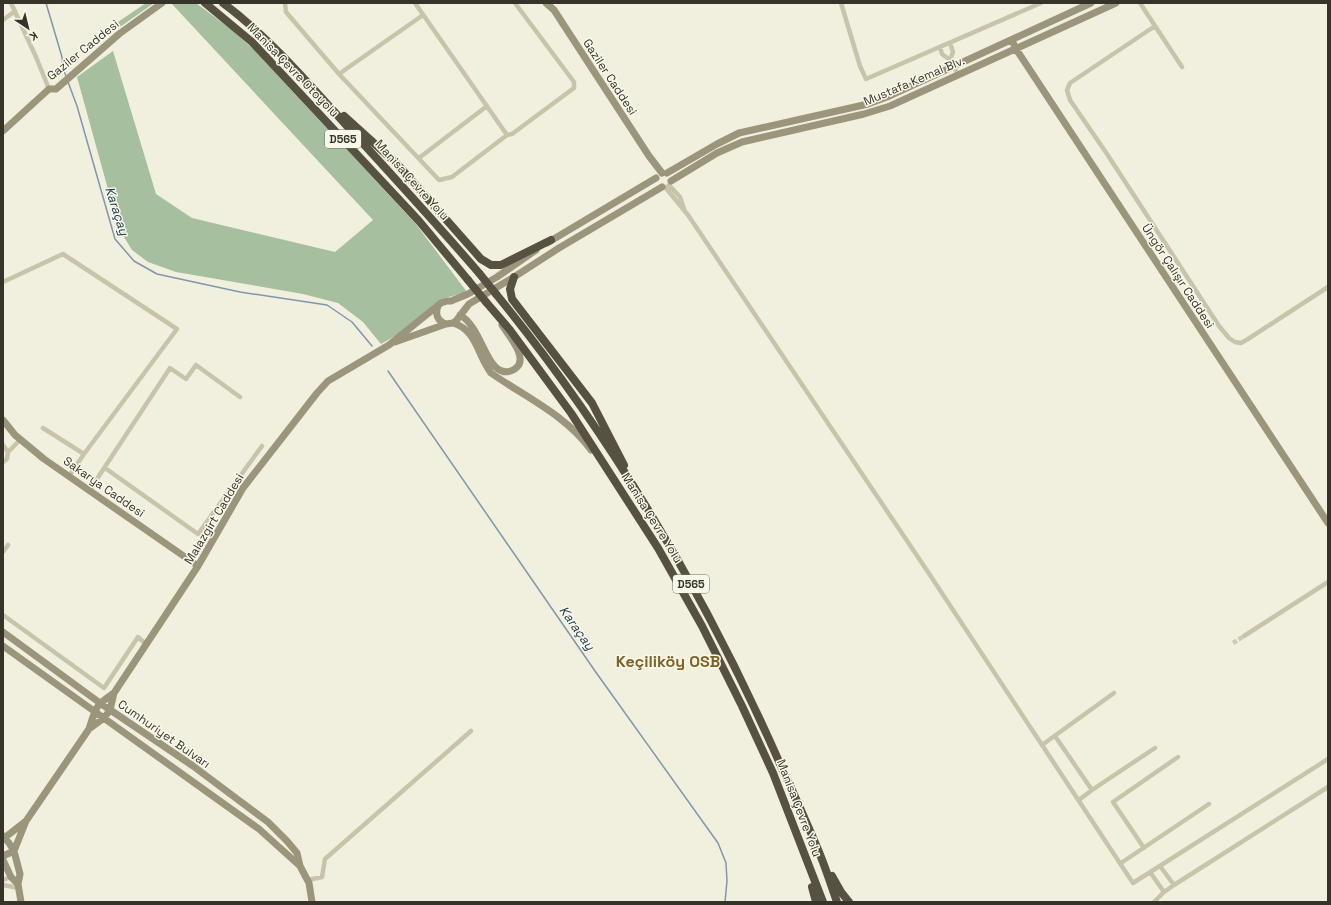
<svg xmlns="http://www.w3.org/2000/svg" width="1331" height="905" viewBox="0 0 1331 905" font-family="'Space Grotesk',sans-serif">
<style>
.green{fill:#a6bf9f}
.lines{fill:none;stroke-linecap:round;stroke-linejoin:round}
.stream{stroke:#7f97ac;stroke-width:1.5}
.street-tunnel{stroke:#cccaba;stroke-width:4.5;stroke-dasharray:4.5 2;stroke-linecap:butt}
.street{stroke:#c8c4aa;stroke-width:4.5}
.secondary{stroke:#9b957c;stroke-width:7}
.highway{stroke:#565141;stroke-width:8}
.highway-bridge{stroke:#565141;stroke-width:8}
.labels{text-anchor:middle;dominant-baseline:central;stroke-width:3;stroke-linejoin:round;paint-order:stroke}
.shield{fill:#f8f8ea;stroke:#706e63;stroke-width:1}
.shield-label{font-size:11px;font-weight:bold;fill:#363329}
.street-label{font-size:12px;fill:#363329;stroke:#f8f8ea}
.water-label{font-size:13px;font-style:italic;fill:#223c54;stroke:#f8f8ea}
.district-label{font-size:16px;font-weight:bold;fill:#7f6228;stroke:#f8f8ea}
</style>
<rect width="100%" height="100%" fill="#f1f0de"/>
<path class="green" d="M 146,3 L 154,3 L 120,27 L 117,26 L 115,24 Z
M 171,3 L 196,3 L 232,30 L 253,49 L 415,223 L 467,292 L 445,298 L 433,305 L 409,328 L 381,344 L 363,322 L 338,303 L 303,294 L 176,272 L 148,262 L 132,250 L 119,229 L 77,77 L 113,51 L 156,194 L 192,218 L 335,252 L 373,220 Z"/>
<g class="lines">
<path class="stream" d="M 46,3 L 62,57 L 63,69 L 66,76
M 68,82 L 77,106 L 115,239 L 134,261 L 157,274 L 240,292 L 327,305 L 352,322 L 372,346
M 388,371 L 595,671 L 718,843 L 726,863 L 727,881 L 725,902"/>
<path class="street-tunnel" d="M 1233,643 L 1244,636"/>
<path class="street" d="M 11,3 L 36,57 L 49,89
M 285,3 L 286,12 L 339,74 L 423,15
M 415,3 L 507,135 L 512,134 L 574,88 L 574,82 L 515,3
M 841,3 L 860,66 L 866,79 L 1041,3
M 1140,3 L 1182,67
M 3,20 L 15,11
M 1155,26 L 1070,83 L 1067,90 L 1070,100 L 1107,154 L 1219,326 L 1229,338 L 1235,342 L 1241,343 L 1248,339 L 1328,287
M 950,43 L 953,52 L 950,60
M 940,47 L 942,54 L 950,60 L 958,74
M 339,74 L 439,180 L 452,177 L 507,135
M 419,158 L 487,106
M 669,185 L 680,197 L 684,209
M 665,187 L 688,215 L 928,572 L 1133,883 L 1328,759
M 3,282 L 63,254 L 177,329 L 84,454 L 69,476
M 43,428 L 84,454
M 3,445 L 8,452
M 3,462 L 7,459 L 8,452 L 20,440
M 105,468 L 198,534 L 262,446
M 89,491 L 170,368 L 186,379 L 196,365 L 240,397
M 3,552 L 8,545
M 3,615 L 104,688 L 138,637 L 147,645
M 1244,636 L 1328,582
M 1055,736 L 1092,790 L 1155,748
M 1042,745 L 1114,693
M 1079,800 L 1092,790
M 1144,848 L 1113,802 L 1178,757
M 1121,863 L 1209,804
M 1160,866 L 1174,885 L 1328,787
M 1150,872 L 1164,892 L 1154,902
M 3,880 L 11,877
M 308,880 L 322,877 L 325,859 L 471,731
M 3,885 L 19,888
M 1164,892 L 1174,885"/>
<path class="secondary" d="M 546,3 L 554,10 L 649,156 L 662,173
M 1012,40 L 1016,49 L 1328,523
M 3,131 L 49,89 L 56,89 L 119,34 L 162,3
M 667,173 L 717,144 L 739,133 L 868,104 L 887,97 L 1091,3
M 671,181 L 717,153 L 742,142 L 864,114 L 890,106 L 1116,3
M 547,243 L 656,178
M 438,306 C 435,314 437,321 446,324
M 460,315 C 480,326 486,367 502,371 C 506,373 513,371 516,368 C 529,358 508,335 502,325
M 453,323 C 477,330 477,355 491,373 C 525,397 566,415 591,450
M 395,342 L 446,324 L 453,323 L 456,321 L 469,304 L 514,277 L 559,248 L 662,187
M 3,420 L 15,435 L 44,459 L 198,566
M 3,632 L 100,703 L 193,766 L 268,822 L 287,841 L 297,853 L 300,866 L 309,883 L 312,902
M 3,646 L 259,829 L 300,866
M 89,729 C 96,707 95,706 114,693
M 3,836 L 9,843 L 14,851 L 20,874 L 18,884 L 21,902
M 3,839 L 26,821
M 3,856 L 14,851 L 26,821 L 89,729 L 104,718 L 110,710 L 114,693 L 198,566 L 243,488 L 317,393 L 328,381 L 389,345 L 441,303 L 447,301 L 451,301 L 468,294 L 497,277 L 536,250
M 3,860 L 11,877 L 18,884"/>
<path class="highway" d="M 205,3 L 252,42 L 419,221 L 468,280
M 223,3 C 270,38 309,84 348,127 C 392,175 436,223 479,273
M 344,116 L 397,164 L 481,259 L 491,265 L 501,265 L 551,240
M 514,277 L 510,289 L 512,299 L 592,403 L 624,465
M 496,294 C 612,436 707,598 781,766 C 794,794 807,823 819,852 C 826,869 831,885 837,902
M 486,302 L 510,330 L 571,413 L 658,548 L 702,626 L 742,706 L 773,773 L 823,902
M 832,876 L 841,892 L 849,902
M 812,887 L 816,902"/>
<path class="highway-bridge" d="M 479,273 L 496,294
M 468,280 L 486,302"/>
</g>
<g class="labels">
<g class="shield">
<rect x="325" y="130" width="36" height="18" rx="3"/>
<rect x="673" y="575" width="36" height="18" rx="3"/>
</g>
<g class="shield-label">
<text x="343" y="139">D565</text>
<text x="691" y="584">D565</text>
</g>
<g class="street-label">
<text transform="translate(83 50) rotate(-39)">Gaziler Caddesi</text>
<text transform="translate(293 70) rotate(46)">Manisa Çevre Otoyolu</text>
<text transform="translate(610 77) rotate(57)">Gaziler Caddesi</text>
<text transform="translate(914 81) rotate(-23)">Mustafa Kemal Blv.</text>
<text transform="translate(412 180) rotate(48)">Manisa Çevre Yolu</text>
<text transform="translate(1178 276) rotate(57)">Üngör Çalışır Caddesi</text>
<text transform="translate(104 487) rotate(35)">Sakarya Caddesi</text>
<text transform="translate(652 518) rotate(58)">Manisa Çevre Yolu</text>
<text transform="translate(214 519) rotate(-59)">Malazgirt Caddesi</text>
<text transform="translate(164 734) rotate(35)">Cumhuriyet Bulvarı</text>
<text transform="translate(799 808) rotate(69)">Manisa Çevre Yolu</text>
</g>
<g class="water-label">
<text transform="translate(117 211) rotate(72)">Karaçay</text>
<text transform="translate(577 628) rotate(55)">Karaçay</text>
</g>
<g class="district-label">
<text x="668" y="661">Keçiliköy OSB</text>
</g>
</g>
<rect width="1331" height="905" fill="none" stroke="#363329" stroke-width="8"/>
<g transform="translate(28 28) rotate(145)" stroke="#f8f8ea" stroke-width="3" paint-order="stroke">
<path d="M0-3L7 15L0 10L-7 15Z" fill="#363329"/>
<text y="-6" font-size="11" font-weight="bold" text-anchor="middle" fill="#363329">K</text>
</g>
</svg>
